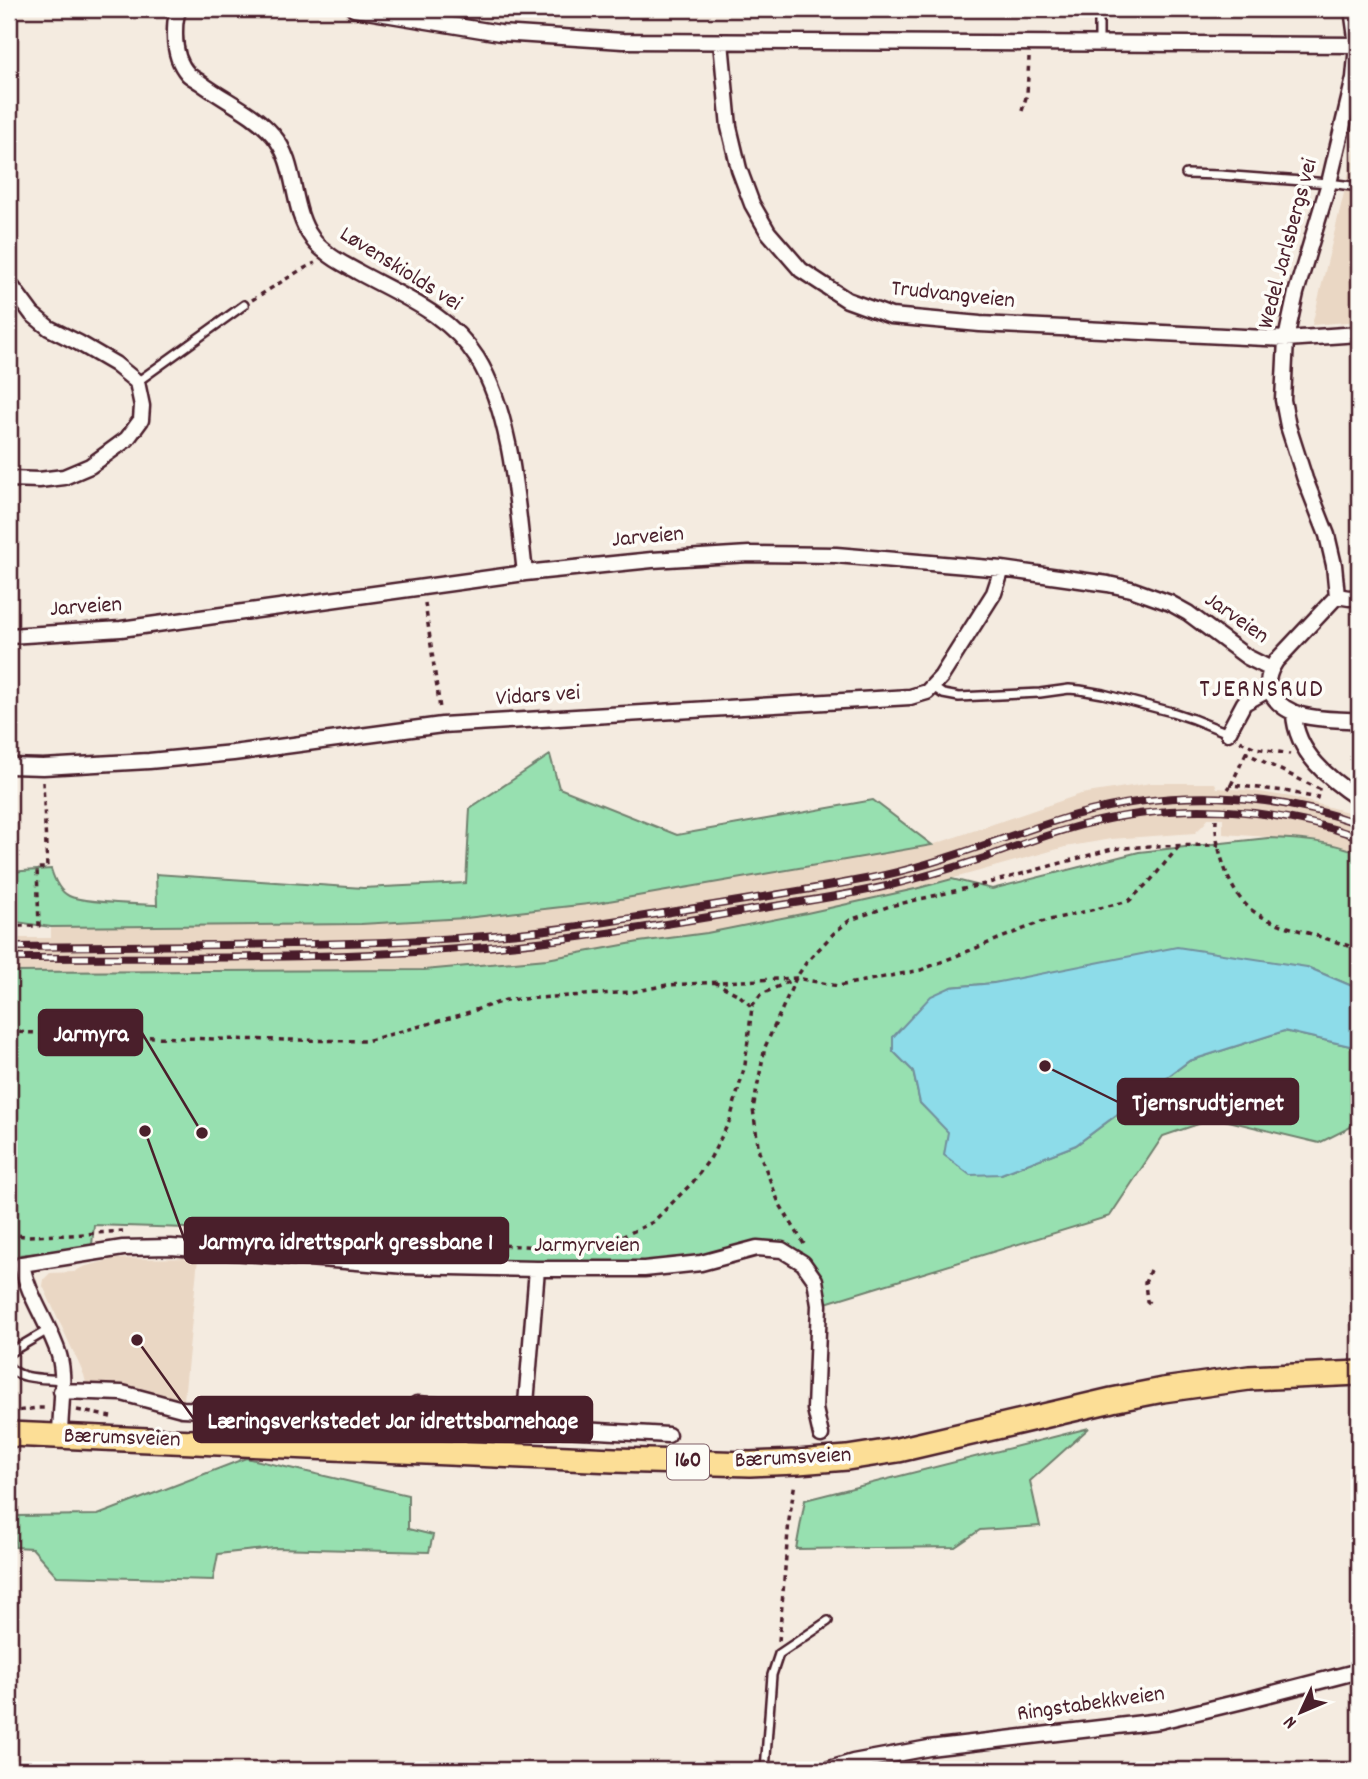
<svg xmlns="http://www.w3.org/2000/svg" width="1368" height="1779" viewBox="0 0 1368 1779" font-family="Dekko,sans-serif">
<style>
.built{fill:#ead7c4}
.green{fill:#97e0b0;stroke:#70806e;stroke-width:2}
.water{fill:#8ddce9;stroke:#72909d;stroke-width:2}
.lines{fill:none;stroke-linecap:round;stroke-linejoin:round}
.lane-casing{stroke:#4a1f2b;stroke-width:12}
.street-casing{stroke:#4a1f2b;stroke-width:19}
.primary-casing{stroke:#4a1f2b;stroke-width:28}
.path{stroke:#4a1f2b;stroke-width:3.5;stroke-dasharray:5 5;stroke-linecap:butt}
.lane{stroke:#fdfcf7;stroke-width:7}
.street{stroke:#fdfcf7;stroke-width:14}
.primary{stroke:#fcde96;stroke-width:23}
.rail-casing{stroke:#4a1f2b;stroke-width:8}
.rail{stroke:#fdfcf7;stroke-width:5;stroke-dasharray:16;stroke-linecap:butt}
.labels{text-anchor:middle;dominant-baseline:central;stroke-width:7;stroke-linejoin:round;paint-order:stroke}
.shield{fill:#fdfcf7;stroke:#806168;stroke-width:2}
.shield-label{font-size:21px;font-weight:bold;fill:#4a1f2b}
.street-label{font-size:23px;fill:#4a1f2b;stroke:#fdfcf7}
.quarter-label{font-size:26px;letter-spacing:2px;fill:#4a1f2b;stroke:#fdfcf7}
.leader{fill:none;stroke:#4a1f2b;stroke-width:2.5}
.callout-dot{fill:#4a1f2b;stroke:#fdfcf7;stroke-width:2.5}
.callout{fill:#4a1f2b;stroke:#4a1f2b;stroke-width:2.5}
.callout-label{font-size:24px;text-anchor:middle;font-weight:bold;fill:#fff}
</style>
<rect width="100%" height="100%" fill="#f4ebe0"/>
<filter id="ink" filterUnits="userSpaceOnUse"><feTurbulence type="fractalNoise" baseFrequency=".0143" numOctaves="2"/><feDisplacementMap in="SourceGraphic" scale="14" xChannelSelector="R" yChannelSelector="G"/><feConvolveMatrix kernelMatrix="1 2 1 2 8 2 1 2 1" color-interpolation-filters="sRGB"/></filter>
<g filter="url(#ink)">
<path class="built" d="M 1359,131 L 1359,321 L 1312,325 Z
M 1151,783 L 1215,783 L 1217,788 L 1247,790 L 1291,797 L 1359,815 L 1359,853 L 1347,848 L 1312,840 L 1223,834 L 1223,818 L 1208,818 L 1205,823 L 1195,833 L 1111,839 L 1065,847 L 915,889 L 874,899 L 707,933 L 639,942 L 547,959 L 424,970 L 9,972 L 9,938 L 51,938 L 51,927 L 361,924 L 466,918 L 597,903 L 932,845 L 1081,794 Z
M 198,1258 L 184,1400 L 119,1386 L 86,1383 L 84,1375 L 43,1286 L 44,1279 L 50,1273 L 74,1272 L 83,1267 L 113,1259 Z"/>
<path class="green" d="M 550,755 L 559,788 L 677,835 L 873,800 L 932,845 L 597,903 L 466,918 L 361,924 L 51,927 L 9,921 L 9,872 L 51,869 C 54,879 59,891 69,896 C 83,903 138,904 157,905 L 156,874 L 363,888 L 466,883 L 470,808 Z
M 1268,838 C 1300,839 1330,841 1359,853 L 1359,989 L 1307,967 L 994,983 L 951,987 L 893,1051 L 913,1071 L 920,1103 L 949,1132 L 1001,1174 L 1076,1145 L 1189,1061 L 1284,1031 L 1359,1048 L 1359,1123 L 1319,1143 L 1216,1118 L 1163,1136 L 1110,1216 L 819,1305 L 803,1263 L 782,1250 L 701,1263 L 406,1266 L 401,1235 L 94,1225 L 92,1245 L 89,1248 L 19,1255 L 9,1272 L 9,972 L 424,970 L 547,959 L 639,942 L 707,933 L 807,913 L 915,889 L 952,879 L 992,889 L 1139,852 Z
M 1089,1428 L 1030,1481 L 1040,1526 L 980,1530 L 955,1547 L 796,1549 L 805,1500 Z
M 246,1458 L 408,1495 L 408,1529 L 433,1535 L 429,1552 L 274,1548 L 218,1554 L 213,1580 L 57,1576 L 32,1548 L 15,1547 L 14,1516 L 98,1515 Z"/>
<path class="water" d="M 1177,947 L 1307,967 L 1359,989 L 1359,1048 L 1284,1031 L 1189,1061 L 1076,1145 L 1001,1174 L 970,1175 L 944,1155 L 948,1132 L 920,1103 L 913,1071 L 893,1051 L 893,1037 L 931,996 L 951,987 L 994,983 Z"/>
<g class="lines">
<defs>
<path id="lane" d="M 1099,9 L 1099,43
M 1186,174 L 1220,175 L 1329,183 L 1359,187
M 137,382 L 244,305
M 933,687 L 943,694 L 959,697 L 1040,693 L 1069,689 L 1080,690 L 1103,694 L 1172,712 L 1193,719 L 1228,733
M 9,1353 L 48,1330
M 9,1367 C 20,1380 45,1378 61,1380
M 765,1770 L 772,1675 L 779,1654 L 828,1621"/>
<path id="street" d="M 179,9 C 175,18 175,25 175,35 C 175,49 178,63 188,74 C 191,77 197,80 201,83 C 225,101 253,112 273,135 C 298,164 290,208 312,238 C 315,244 322,249 327,253 C 336,261 348,266 358,272 C 402,296 449,314 477,358 C 513,416 517,506 525,573
M 354,9 L 500,33 L 623,41 L 1359,45
M 1352,9 L 1357,45 L 1354,78 L 1329,183 L 1296,293 L 1286,339 L 1283,400 L 1288,426 L 1305,479 L 1327,535 L 1334,565 L 1337,596 L 1276,661 C 1269,672 1264,684 1273,696 C 1291,723 1331,718 1359,721
M 721,42 L 729,127 L 739,169 L 752,204 L 768,232 L 801,270 L 847,300 L 891,316 L 980,324 L 1286,339 L 1359,334
M 9,283 L 32,314 L 49,328 L 79,343 L 115,364 L 137,382 L 142,406 L 141,420 L 127,439 L 90,466 L 64,477 L 39,480 L 9,479
M 1337,596 L 1349,598 L 1359,597
M 9,636 L 121,629 L 525,573 L 652,560 L 749,554 L 836,555 L 1002,569 L 1108,584 L 1131,589 L 1170,603 L 1188,613 L 1247,657 L 1271,669
M 1294,714 C 1296,753 1329,779 1359,799
M 1228,733 L 1244,703 L 1268,690
M 9,766 L 43,767 L 149,761 L 233,753 L 442,725 L 910,697 L 927,692 L 941,677 L 994,593 L 1002,569
M 61,1391 L 122,1393 L 182,1409 L 399,1419
M 417,1404 L 506,1410 L 526,1404 L 537,1269
M 526,1404 L 550,1425 L 564,1429 L 668,1435
M 60,1436 C 60,1412 66,1378 59,1355 C 49,1323 28,1297 22,1264 L 123,1248 L 171,1247 L 406,1266 L 537,1269 L 644,1269 L 701,1263 L 757,1248 L 782,1250 L 803,1263 L 815,1280 L 819,1305 L 815,1409 L 821,1435
M 826,1770 L 853,1762 L 929,1748 L 1160,1721 L 1243,1701 L 1359,1671"/>
<path id="primary" d="M 9,1434 L 614,1460 L 750,1464 L 798,1462 L 847,1458 L 898,1450 L 1112,1400 L 1163,1390 L 1249,1378 L 1359,1373"/>
</defs>
<use href="#lane" class="lane-casing"/>
<use href="#street" class="street-casing"/>
<use href="#primary" class="primary-casing"/>
<path class="path" d="M 1022,111 L 1027,94 L 1029,58
M 252,300 L 299,271 L 315,263
M 425,603 L 440,709
M 1240,741 L 1256,748 L 1290,754
M 1231,785 L 1246,753
M 1228,789 L 1231,785 L 1285,791 L 1317,798 L 1319,789 L 1246,753 L 1250,746
M 1216,819 C 1215,835 1219,851 1224,866 C 1240,914 1264,920 1308,933 C 1325,938 1342,944 1359,949
M 9,928 L 18,926 L 39,926 L 37,868 L 47,868 L 43,782
M 752,1006 L 760,995 L 794,979
M 9,1032 L 213,1039 L 366,1041 L 457,1016 L 506,1000 L 632,992 L 667,985 L 796,978 L 838,986 L 921,970 L 1041,922 L 1129,901 L 1151,880 L 1180,845
M 194,1231 L 565,1248 L 609,1243 L 653,1222 L 693,1182 L 711,1157 L 730,1120 L 745,1065 L 752,1007 L 739,995 L 716,983
M 9,1234 L 24,1236 L 71,1235 L 123,1231
M 804,1244 L 779,1203 L 759,1152 L 753,1109 L 765,1047 L 796,978 L 806,963 L 834,933 L 850,920 L 890,906 L 985,884 L 1112,849 L 1150,846 L 1219,845
M 1150,1270 L 1145,1283 L 1147,1301 L 1153,1306
M 77,1410 L 111,1417
M 9,1412 L 38,1408 L 48,1408
M 779,1641 L 789,1520 L 795,1482"/>
<use href="#lane" class="lane"/>
<use href="#street" class="street"/>
<use href="#primary" class="primary"/>
<defs>
<path id="rail" d="M 9,947 C 80,947 151,946 222,945 C 341,944 461,942 579,926 C 641,917 702,907 763,897 C 803,890 844,884 885,875 C 950,860 1011,834 1075,815 C 1167,789 1270,791 1359,824
M 9,958 C 199,957 390,962 579,937 C 641,929 702,918 763,908 C 806,901 849,895 891,885 C 923,877 953,868 984,858 C 1016,846 1048,834 1082,825 C 1174,801 1269,806 1359,837"/>
</defs>
<use href="#rail" class="rail-casing"/>
<use href="#rail" class="rail"/>
</g>
</g>
<g class="labels">
<rect class="shield" x="667" y="1444.5" width="42" height="35" rx="5"/>
<g class="shield-label">
<text x="688" y="1462">160</text>
</g>
<g class="street-label">
<text transform="translate(1289 244) rotate(-75)">Wedel Jarlsbergs vei</text>
<text transform="translate(400 270) rotate(32)">Løvenskiolds vei</text>
<text transform="translate(953 296) rotate(6)">Trudvangveien</text>
<text transform="translate(648 538) rotate(-5)">Jarveien</text>
<text transform="translate(86 608) rotate(-4)">Jarveien</text>
<text transform="translate(1236 619) rotate(35)">Jarveien</text>
<text transform="translate(538 697) rotate(-4)">Vidars vei</text>
<text x="587" y="1246">Jarmyrveien</text>
<text transform="translate(122 1439) rotate(2)">Bærumsveien</text>
<text transform="translate(793 1459) rotate(-3)">Bærumsveien</text>
<text transform="translate(1091 1705) rotate(-8)">Ringstabekkveien</text>
</g>
<g class="quarter-label">
<text x="1262" y="690">TJERNSRUD</text>
</g>
</g>
<path class="leader" d="M202 1133L142 1033M1045 1066L1118 1102M145 1131L185 1241M137 1340L194 1419"/>
<g class="callout-dot">
<circle cx="202" cy="1133" r="7"/>
<circle cx="1045" cy="1066" r="7"/>
<circle cx="145" cy="1131" r="7"/>
<circle cx="137" cy="1340" r="7"/>
</g>
<g class="callout">
<rect x="39" y="1010" width="103" height="45" rx="7"/>
<rect x="1118" y="1079" width="180" height="45" rx="7"/>
<rect x="185" y="1218" width="323" height="45" rx="7"/>
<rect x="194" y="1397" width="398" height="45" rx="7"/>
</g>
<g class="callout-label">
<text x="91" y="1041">Jarmyra</text>
<text x="1208" y="1110">Tjernsrudtjernet</text>
<text x="346" y="1249">Jarmyra idrettspark gressbane 1</text>
<text x="393" y="1428">Læringsverkstedet Jar idrettsbarnehage</text>
</g>
<rect width="1368" height="1779" fill="none" stroke="#fdfcf7" stroke-width="35"/>
<rect x="18" y="18" width="1333" height="1744" fill="none" stroke="#4a1f2b" stroke-width="2.5" filter="url(#ink)"/>
<g transform="translate(1301 1712) rotate(226)" stroke="#fdfcf7" stroke-width="5" paint-order="stroke">
<path d="M0-5L12 26L0 18L-12 26Z" fill="#4a1f2b"/>
<text y="-10" font-size="19" font-weight="bold" text-anchor="middle" fill="#4a1f2b">N</text>
</g>
</svg>
